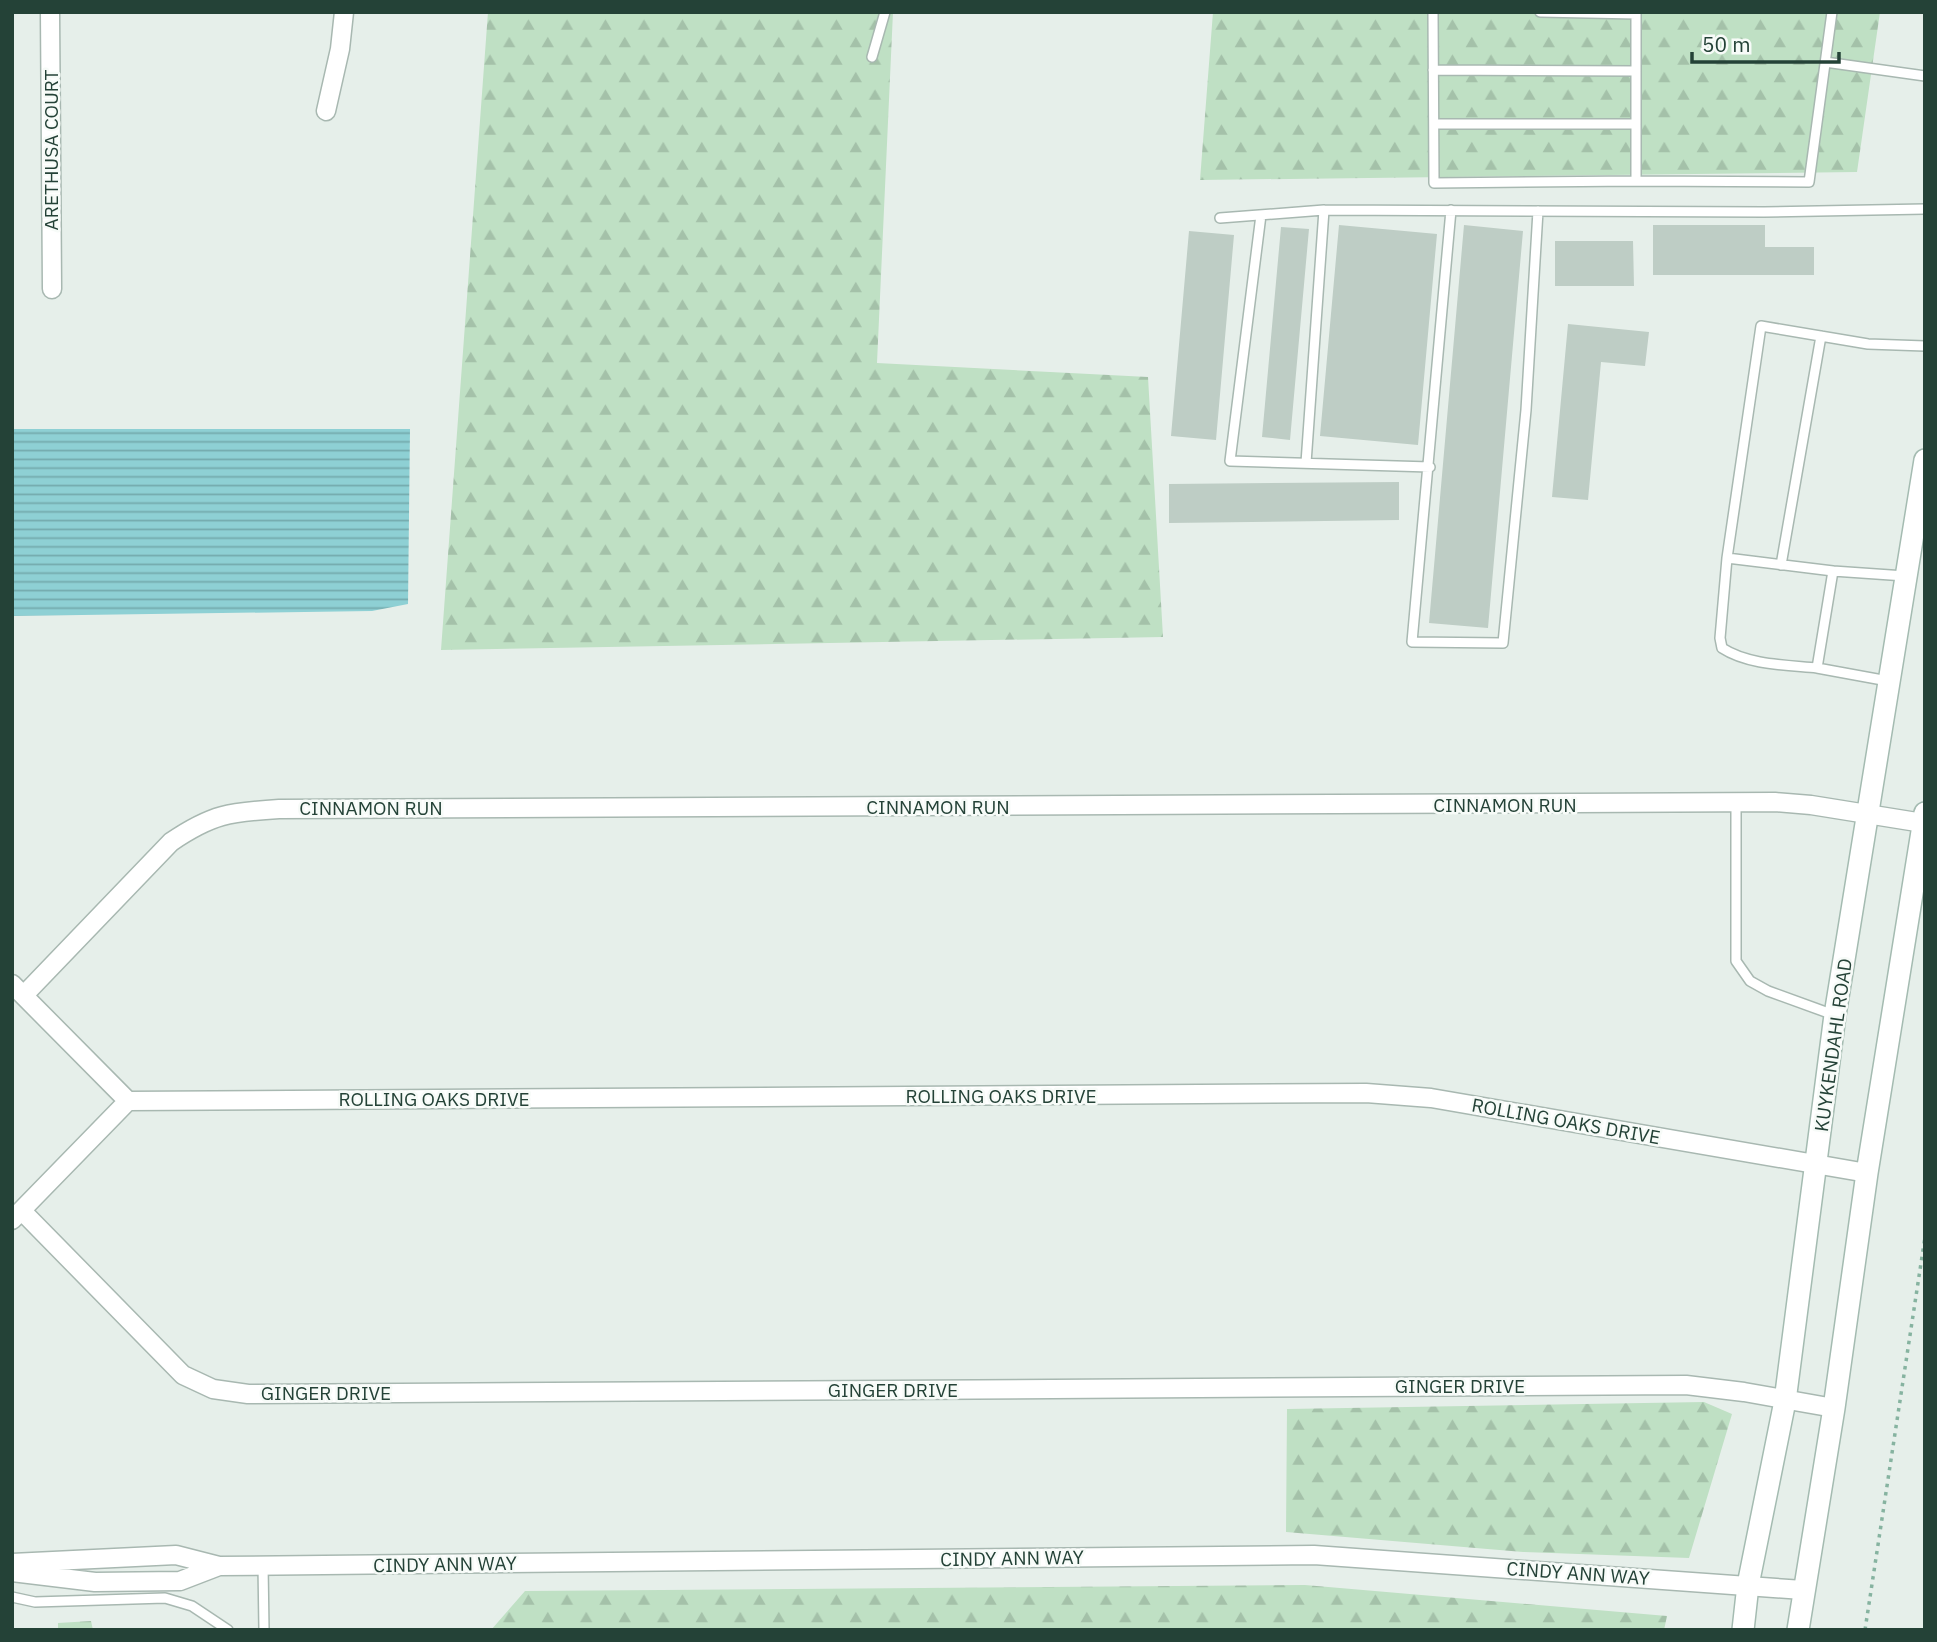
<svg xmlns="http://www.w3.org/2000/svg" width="1937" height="1642" viewBox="0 0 1937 1642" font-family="'IBM Plex Sans',sans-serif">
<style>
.forest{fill:url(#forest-firs)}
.water{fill:url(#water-rules)}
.building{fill:#becdc5}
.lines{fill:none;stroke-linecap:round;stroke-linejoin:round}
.lane-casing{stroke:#a8b8b1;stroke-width:12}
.street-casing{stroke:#a8b8b1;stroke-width:21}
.secondary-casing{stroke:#a4bbb1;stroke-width:24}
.path{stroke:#86b3a0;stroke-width:3.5;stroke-dasharray:3.5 5;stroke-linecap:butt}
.lane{stroke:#fff;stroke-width:9}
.street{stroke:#fff;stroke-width:18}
.secondary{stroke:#fff;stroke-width:21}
.labels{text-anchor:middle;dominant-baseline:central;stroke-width:5;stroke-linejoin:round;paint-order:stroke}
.street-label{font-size:19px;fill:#244237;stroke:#f7fbf8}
</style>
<defs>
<pattern id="forest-firs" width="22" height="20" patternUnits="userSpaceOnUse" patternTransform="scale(1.75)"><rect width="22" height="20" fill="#bfe0c4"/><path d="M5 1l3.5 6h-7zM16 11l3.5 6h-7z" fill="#a4c1a9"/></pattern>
<pattern id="water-rules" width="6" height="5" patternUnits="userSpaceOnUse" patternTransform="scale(1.75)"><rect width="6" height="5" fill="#8ed0d4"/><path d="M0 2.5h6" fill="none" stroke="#74aaad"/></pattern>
</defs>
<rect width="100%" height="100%" fill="#e6efea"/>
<path class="forest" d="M 488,12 L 893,12 L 877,363 L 1148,377 L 1163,637 L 441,650 Z
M 1213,12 L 1880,12 L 1857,172 L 1200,180 Z
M 1704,1402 L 1732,1414 L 1689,1558 L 1523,1552 L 1286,1532 L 1287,1409 Z
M 1305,1585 L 1667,1616 L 1664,1630 L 491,1630 L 525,1591 Z
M 91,1621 L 93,1630 L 58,1630 L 58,1623 Z"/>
<path class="water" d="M 12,429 L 410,429 L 408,604 L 372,611 L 12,616 Z"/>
<path class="building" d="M 1339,225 L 1437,234 L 1418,445 L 1320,436 Z
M 1464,225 L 1523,231 L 1488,628 L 1429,623 Z
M 1653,225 L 1765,225 L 1765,247 L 1814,247 L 1814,275 L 1653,275 Z
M 1281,227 L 1309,229 L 1290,440 L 1262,437 Z
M 1189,231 L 1234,235 L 1216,440 L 1171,436 Z
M 1555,241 L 1633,241 L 1634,286 L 1555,286 Z
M 1568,324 L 1649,332 L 1645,366 L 1601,362 L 1588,500 L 1552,497 Z
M 1399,482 L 1399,520 L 1169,523 L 1169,484 Z"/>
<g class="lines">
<defs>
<path id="lane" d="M 1433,12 L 1434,183 L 1636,181
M 1540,12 L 1636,14 L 1636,181 L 1809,182 L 1832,12
M 872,57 L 885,12
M 1825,62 L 1925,76
M 1433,70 L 1636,71
M 1434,124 L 1636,124
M 1451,210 L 1412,642 L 1503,643 L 1526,410 L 1538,211
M 1261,215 L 1230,461 L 1430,467
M 1220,218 L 1324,210 L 1764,212 L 1925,209
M 1306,463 L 1324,210
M 1727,558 L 1720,638 L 1722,648 C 1748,665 1787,665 1817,668
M 1781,565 L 1821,336
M 1833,571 L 1817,668 L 1888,681
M 1905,576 L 1833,571 L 1727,558 L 1761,326 L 1868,344 L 1925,346
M 1736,803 L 1736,961 L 1750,981 L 1768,991 L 1834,1015
M 263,1565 L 264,1630
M 12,1597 L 35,1602 L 165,1598 L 192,1606 L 228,1630"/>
<path id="street" d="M 50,12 L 52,289
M 326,111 L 340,49 L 344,12
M 12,984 L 128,1101
M 24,995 L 171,842 C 212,814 230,812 279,809 L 1775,802 L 1811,805 L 1923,823
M 128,1101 L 1366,1093 L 1431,1098 L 1867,1173
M 22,1211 L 183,1375 L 213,1389 L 248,1394 L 1686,1385 L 1744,1392 L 1834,1408
M 12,1220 L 128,1101
M 12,1563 L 176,1555 L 219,1566 L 1314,1555 L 1803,1590
M 12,1572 L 95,1582 L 180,1581 L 219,1566"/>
<path id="secondary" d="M 1743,1630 L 1748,1585 L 1785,1401 L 1835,1015 L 1925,460
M 1798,1630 L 1834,1408 L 1867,1173 L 1925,813"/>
</defs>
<use href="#lane" class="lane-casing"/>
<use href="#street" class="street-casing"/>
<use href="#secondary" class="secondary-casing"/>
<path class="path" d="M 1865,1630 L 1925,1237"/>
<use href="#lane" class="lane"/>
<use href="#street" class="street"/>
<use href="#secondary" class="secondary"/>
</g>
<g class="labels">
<g class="street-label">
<text transform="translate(51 150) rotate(-90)">ARETHUSA COURT</text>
<text x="1505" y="805">CINNAMON RUN</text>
<text x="938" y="807">CINNAMON RUN</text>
<text x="371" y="808">CINNAMON RUN</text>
<text transform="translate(1833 1045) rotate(-82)">KUYKENDAHL ROAD</text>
<text x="1001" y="1096">ROLLING OAKS DRIVE</text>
<text x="434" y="1099">ROLLING OAKS DRIVE</text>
<text transform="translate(1566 1121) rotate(10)">ROLLING OAKS DRIVE</text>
<text x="1460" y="1386">GINGER DRIVE</text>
<text x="893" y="1390">GINGER DRIVE</text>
<text x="326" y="1393">GINGER DRIVE</text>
<text transform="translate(1012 1558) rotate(-1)">CINDY ANN WAY</text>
<text transform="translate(445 1564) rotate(-1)">CINDY ANN WAY</text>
<text transform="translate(1578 1573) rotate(4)">CINDY ANN WAY</text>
</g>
</g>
<rect width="1937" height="1642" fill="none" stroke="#244237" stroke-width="28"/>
<path d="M1692 52v10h147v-10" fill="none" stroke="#244237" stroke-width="3.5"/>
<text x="1702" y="52" font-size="21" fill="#244237" stroke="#f7fbf8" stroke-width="5" paint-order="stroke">50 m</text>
</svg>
